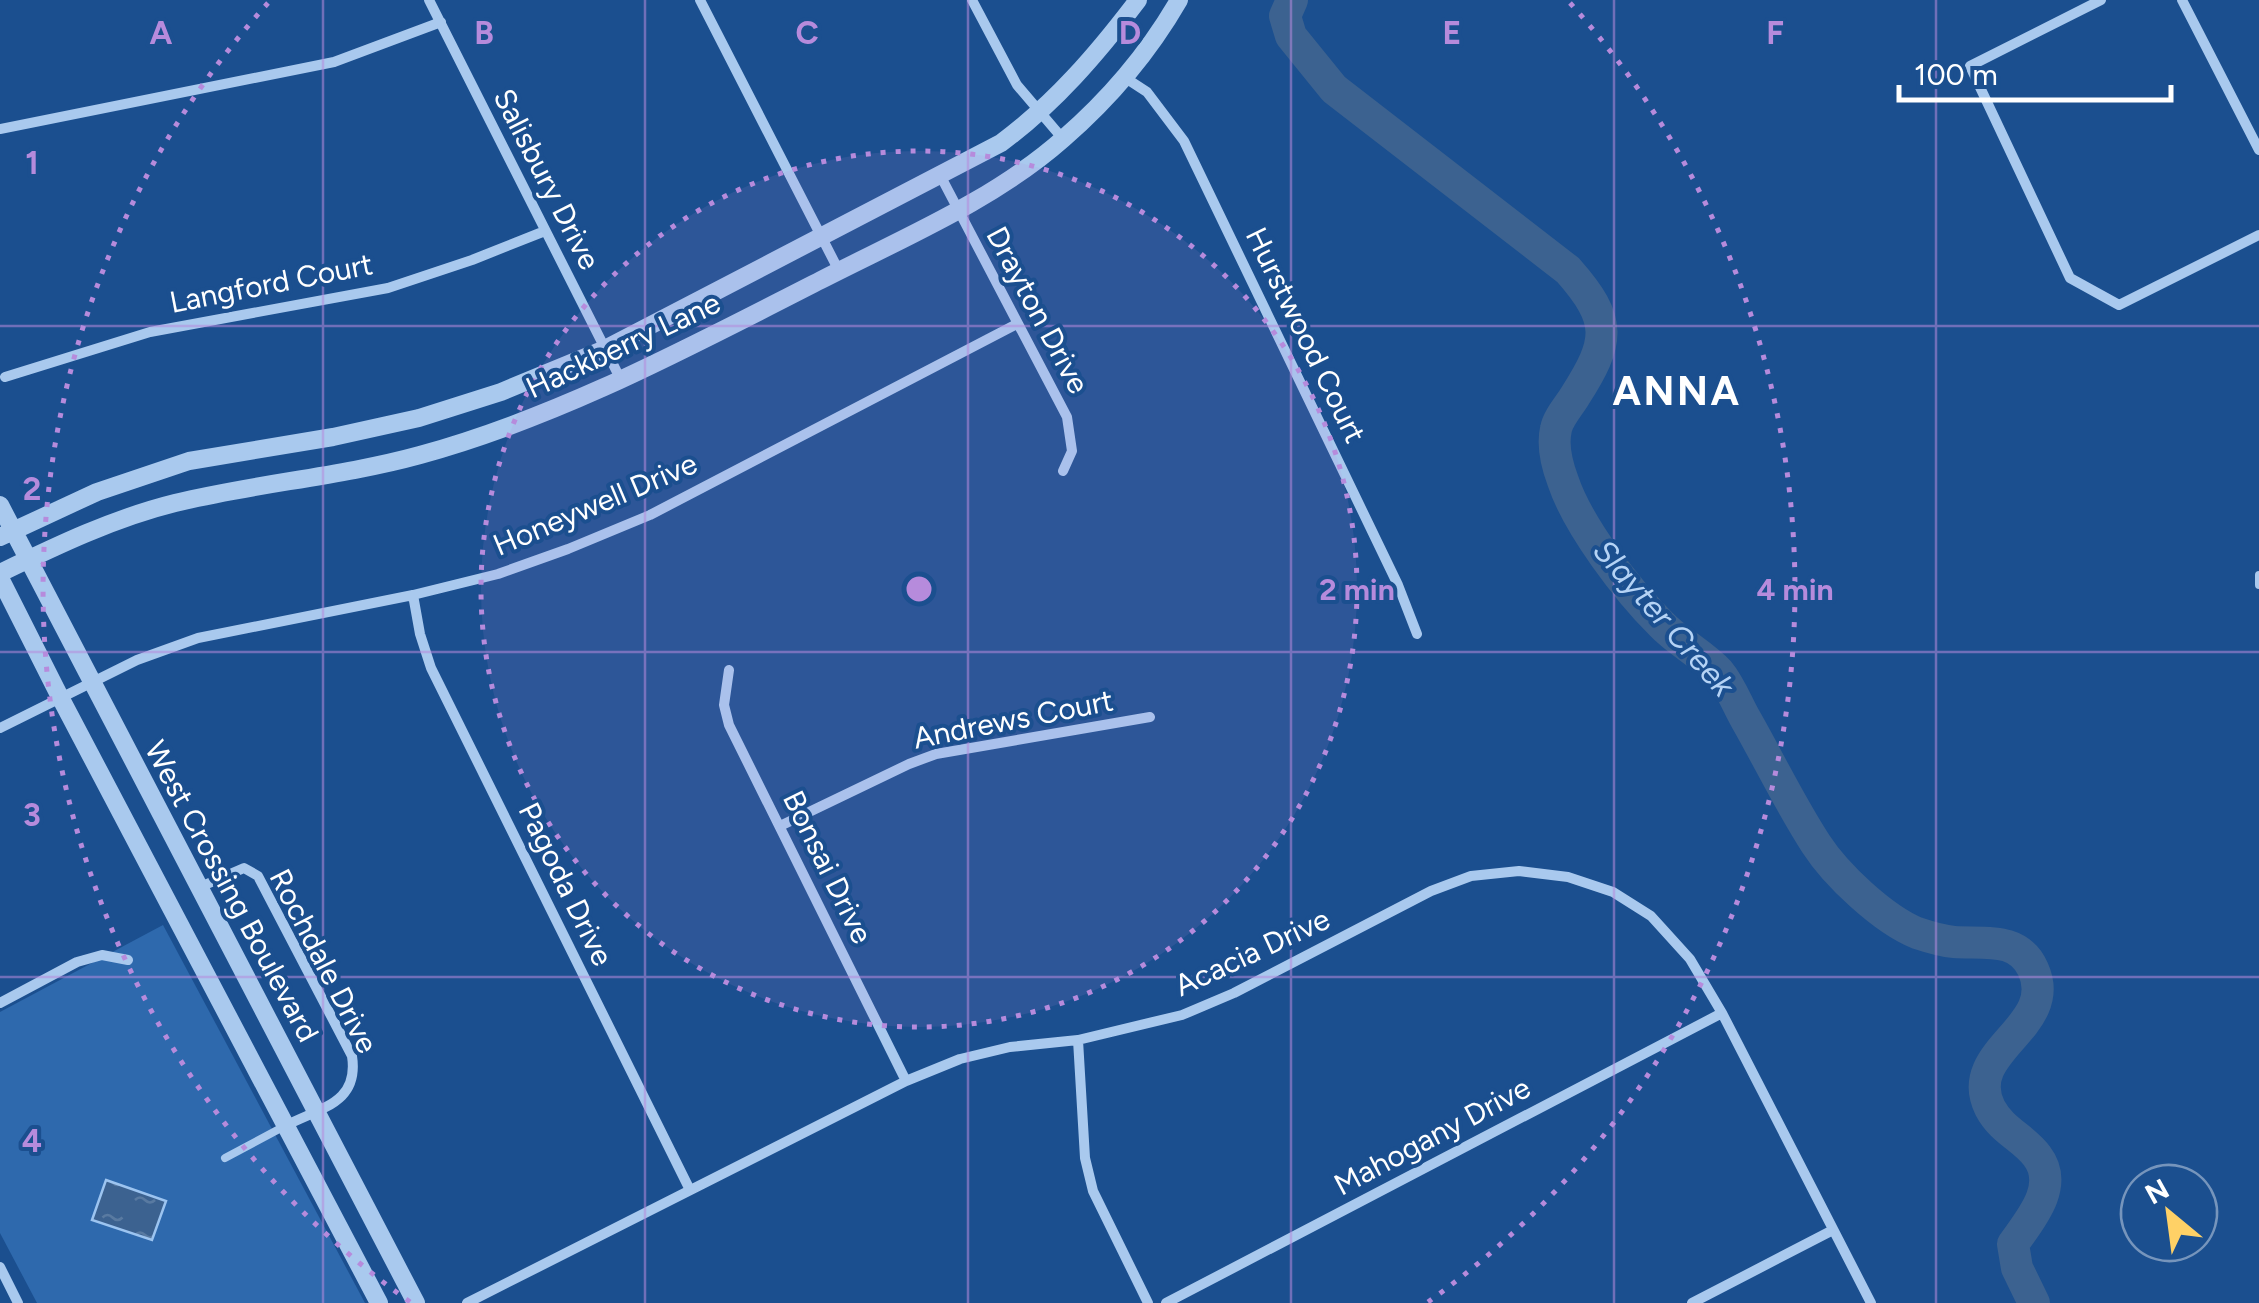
<svg xmlns="http://www.w3.org/2000/svg" width="2259" height="1303" viewBox="0 0 2259 1303" font-family="Figtree,sans-serif">
<style>
.green{fill:#2e69ad}
.water{fill:url(#water-ripples);stroke:#9cc4f0;stroke-width:2.5}
.lines{fill:none;stroke-linecap:round;stroke-linejoin:round}
.river{stroke:#3c6290;stroke-width:32}
.service{stroke:#a9c9ee;stroke-width:8}
.minor{stroke:#a9c9ee;stroke-width:10}
.tertiary{stroke:#a9c9ee;stroke-width:18}
.grid{fill:none;stroke:#b68bdc;stroke-width:2.5;stroke-opacity:0.55}
.ring{fill:none;stroke:#b68bdc;stroke-width:5;stroke-dasharray:5 10}
.labels{text-anchor:middle;dominant-baseline:central;stroke-width:8;stroke-linejoin:round;paint-order:stroke}
.street-label{font-size:30px;fill:#fff;stroke:#1b4f8f}
.water-label{font-size:32px;font-style:italic;fill:#b5d3f5;stroke:#1b4f8f}
.district-label{font-size:40px;font-weight:bold;letter-spacing:2.5px;fill:#fff;stroke:#1b4f8f}
.grid-label{font-size:32px;text-anchor:middle;font-weight:bold;fill:#b68bdc;stroke:#1b4f8f;stroke-width:8;stroke-linejoin:round;paint-order:stroke}
.centre{fill:#b68bdc;stroke:#1b4f8f;stroke-width:5}
.ring-label{font-size:30px;text-anchor:middle;font-weight:bold;fill:#b68bdc;stroke:#1b4f8f;stroke-width:8;stroke-linejoin:round;paint-order:stroke}
</style>
<defs>
<pattern id="water-ripples" width="26" height="14" patternUnits="userSpaceOnUse" patternTransform="scale(2.5)"><rect width="26" height="14" fill="#3c6290"/><path d="M2 4q2-2 4 0t4 0M15 11q2-2 4 0t4 0" fill="none" stroke="#597aa1"/></pattern>
</defs>
<rect width="100%" height="100%" fill="#1b4f8f"/>
<path class="green" d="M 163,925 L 365,1303 L 37,1303 L 0,1233 L 0,1012 Z"/>
<path class="water" d="M 106,1180 L 166,1201 L 152,1240 L 92,1220 Z"/>
<g class="lines">
<path class="river" d="M 1292,0 L 1285,16 L 1291,36 L 1334,89 L 1568,270 C 1613,321 1610,341 1575,396 C 1569,406 1558,418 1556,429 C 1552,446 1557,465 1563,481 C 1578,526 1627,590 1661,624 C 1678,642 1702,654 1719,672 C 1730,685 1737,704 1745,718 C 1769,760 1790,804 1816,844 C 1836,875 1883,919 1917,933 C 1929,937 1942,941 1954,942 C 1984,944 2018,936 2033,969 C 2060,1028 1961,1050 1990,1108 C 2002,1131 2024,1138 2037,1156 C 2060,1186 2030,1220 2013,1244 L 2017,1268 L 2034,1303"/>
<path class="service" d="M 2259,575 L 2259,585
M 225,1158 L 283,1127"/>
<path class="minor" d="M 429,0 L 621,380
M 700,0 L 839,271
M 972,0 L 1017,85 L 1063,139
M 2101,0 L 1970,66 L 2070,278 L 2119,305 L 2259,235
M 2182,0 L 2259,150
M 1124,77 L 1147,92 L 1184,141 L 1398,585 L 1417,634
M 0,129 L 334,62 L 441,22
M 940,175 L 1067,417 L 1072,451 L 1063,471
M 5,377 L 150,332 L 388,288 L 472,260 L 545,231
M 413,595 L 420,634 L 431,668 L 690,1190
M 729,670 L 724,705 L 729,725 L 906,1081
M 0,728 L 137,660 L 198,638 L 413,595 L 498,574 L 568,549 L 650,515 L 1017,324
M 780,826 L 909,764 L 936,754 L 1150,717
M 200,887 L 244,868 L 258,876 L 352,1056 C 359,1102 323,1107 287,1125
M 0,1003 L 77,962 L 102,955 L 128,960
M 1078,1040 L 1085,1158 L 1093,1191 L 1148,1303
M 0,1267 L 18,1303
M 467,1303 L 906,1081 L 960,1059 L 1010,1047 L 1078,1040 L 1182,1015 L 1234,993 L 1431,891 L 1471,876 L 1519,871 L 1568,877 L 1613,892 L 1651,916 L 1690,959 L 1722,1013 L 1871,1303
M 1166,1303 L 1722,1013
M 1692,1303 L 1833,1230"/>
<path class="tertiary" d="M 0,505 L 416,1303
M 0,537 L 97,492 L 189,461 L 333,437 L 419,418 L 501,392 L 605,349 L 1001,143 C 1055,103 1097,54 1138,0
M 0,573 C 56,546 114,518 175,503 C 256,483 340,477 420,455 C 562,416 691,346 821,280 C 903,238 994,200 1063,139 C 1108,100 1149,52 1179,0
M 0,578 L 60,697 L 379,1303"/>
</g>
<path class="grid" d="M 323,0 L 323,1303M 645,0 L 645,1303M 968,0 L 968,1303M 1291,0 L 1291,1303M 1614,0 L 1614,1303M 1936,0 L 1936,1303M 0,326 L 2259,326M 0,652 L 2259,652M 0,977 L 2259,977"/>
<circle cx="919" cy="589" r="438" fill="#b68bdc" fill-opacity=".12"/>
<g class="ring">
<circle cx="919" cy="589" r="438"/>
<path d="M410 1302A876 876 0 0 1 268 3M1570 3A876 876 0 0 1 1428 1302"/>
</g>
<g class="labels">
<g class="street-label">
<text transform="translate(547 179) rotate(63)">Salisbury Drive</text>
<text transform="translate(271 283) rotate(-11)">Langford Court</text>
<text transform="translate(1038 310) rotate(62)">Drayton Drive</text>
<text transform="translate(1306 335) rotate(64)">Hurstwood Court</text>
<text transform="translate(623 345) rotate(-25)">Hackberry Lane</text>
<text transform="translate(595 504) rotate(-23)">Honeywell Drive</text>
<text transform="translate(1013 719) rotate(-11)">Andrews Court</text>
<text transform="translate(828 867) rotate(64)">Bonsai Drive</text>
<text transform="translate(566 884) rotate(64)">Pagoda Drive</text>
<text transform="translate(232 891) rotate(62)">West Crossing Boulevard</text>
<text transform="translate(1252 952) rotate(-25)">Acacia Drive</text>
<text transform="translate(324 961) rotate(63)">Rochdale Drive</text>
<text transform="translate(1432 1136) rotate(-28)">Mahogany Drive</text>
</g>
<g class="water-label">
<text transform="translate(1664 618) rotate(49)">Slayter Creek</text>
</g>
<g class="district-label">
<text x="1677" y="391">ANNA</text>
</g>
</g>
<g class="grid-label">
<text x="161" y="44">A</text>
<text x="484" y="44">B</text>
<text x="807" y="44">C</text>
<text x="1130" y="44">D</text>
<text x="1452" y="44">E</text>
<text x="1775" y="44">F</text>
<text x="32" y="174">1</text>
<text x="32" y="500">2</text>
<text x="32" y="826">3</text>
<text x="32" y="1152">4</text>
</g>
<circle cx="919" cy="589" r="15" class="centre"/>
<g class="ring-label">
<text x="1357" y="600">2 min</text>
<text x="1795" y="600">4 min</text>
</g>
<g transform="translate(2169 1213) rotate(331)"><circle r="48" fill="#1b4f8f" stroke="#7695bc" stroke-width="2.5"/>
<path d="M0-8L18 38L0 25L-18 38Z" fill="#ffd166"/>
<text y="-15" font-size="28" font-weight="bold" text-anchor="middle" fill="#ffffff">N</text>
</g>
<path d="M1899 85v15h272v-15" fill="none" stroke="#ffffff" stroke-width="5"/>
<text x="1914" y="85" font-size="30" fill="#ffffff" stroke="#1b4f8f" stroke-width="8" paint-order="stroke">100 m</text>
</svg>
